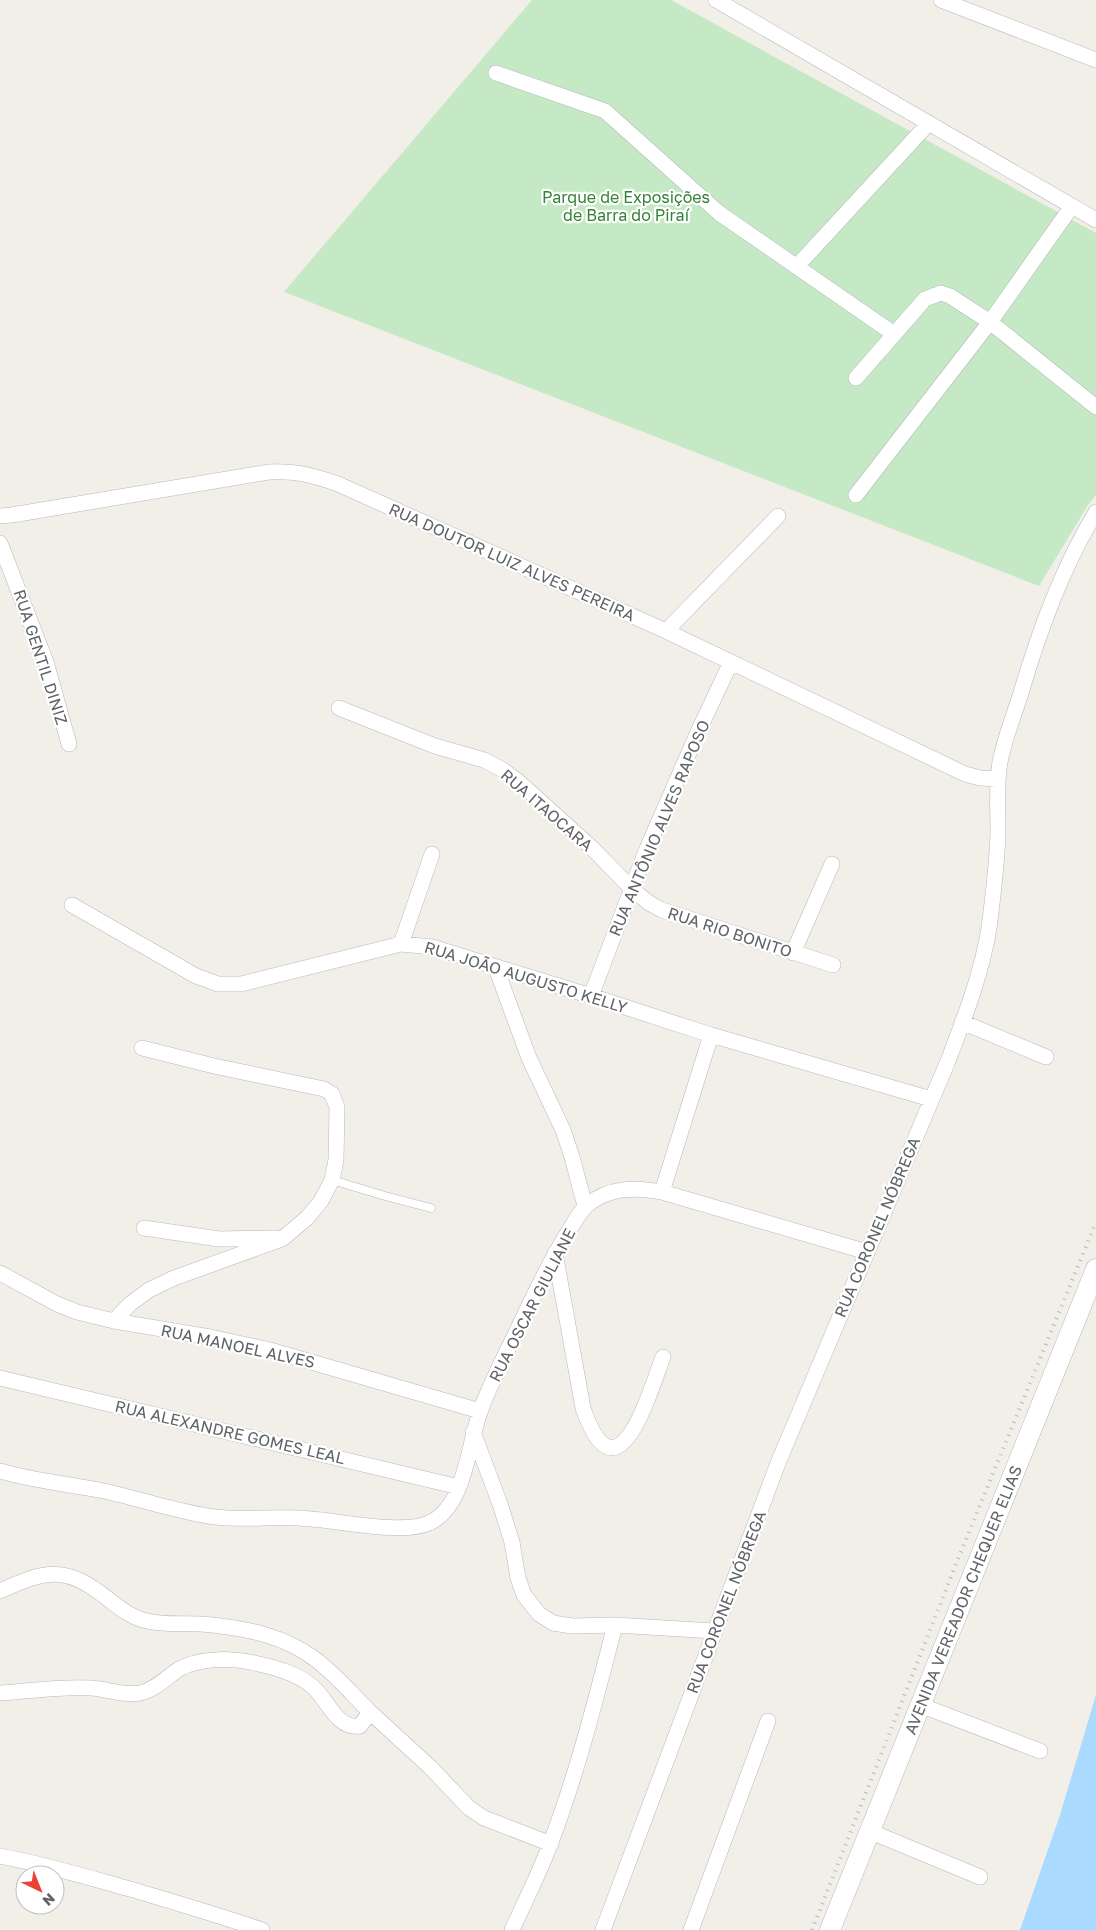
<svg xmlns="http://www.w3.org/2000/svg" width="1096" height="1930" viewBox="0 0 1096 1930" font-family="'Golos Text',sans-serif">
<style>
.green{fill:#c5e8c5}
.water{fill:#aadaff}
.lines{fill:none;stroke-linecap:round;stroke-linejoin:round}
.service-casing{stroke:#b5b8bc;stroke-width:9}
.minor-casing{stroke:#b5b8bc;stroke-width:16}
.secondary-casing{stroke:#b6babf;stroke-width:21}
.service{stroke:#fff;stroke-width:8}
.minor{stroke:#fff;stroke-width:15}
.secondary{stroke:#fff;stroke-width:20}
.rail{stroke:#b6b7b8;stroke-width:4;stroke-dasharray:1 6;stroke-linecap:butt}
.labels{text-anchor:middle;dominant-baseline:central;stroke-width:4.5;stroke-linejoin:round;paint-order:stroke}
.park-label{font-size:16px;fill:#348238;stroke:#fff}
.street-label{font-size:16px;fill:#5f6368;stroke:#fff}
</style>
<rect width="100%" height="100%" fill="#f1efe8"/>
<path class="green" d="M 532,0 L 671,0 L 1096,233 L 1096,495 L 1088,505 L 1039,586 L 284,292 Z"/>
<path class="water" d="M 1096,1695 L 1096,1930 L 1020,1930 L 1060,1815 Z"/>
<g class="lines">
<defs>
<path id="service" d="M 332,1180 L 385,1196 L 431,1208"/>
<path id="minor" d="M 716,0 L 1096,220
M 941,0 L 1096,60
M 496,73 L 605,111 L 719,213 L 894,334
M 797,266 L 929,123
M 856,378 L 925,299 L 941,293 L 950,296 L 990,322 L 1096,407
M 856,495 L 990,322 L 1072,206
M 0,516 L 12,515 L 269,472 C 297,471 312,475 338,484 L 666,631 L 965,774 L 980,778 L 998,779
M 0,543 L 46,662 L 69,744
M 666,631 L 778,516
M 339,708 L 435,746 L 484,760 L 503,770 L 519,782 L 592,848 L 632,889 L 649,903 L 662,910 L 833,965
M 72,905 L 196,976 L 218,984 L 241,984 L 401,944 L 432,947 L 591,996 L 711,1035 L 931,1099
M 401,944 L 432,854
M 793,953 L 832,864
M 496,968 L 529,1058 L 563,1130 L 572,1157 L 585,1206
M 591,996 L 646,851 L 698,732 L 731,662
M 962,1022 L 1046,1057
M 662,1192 L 711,1035
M 144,1228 L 219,1239 L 276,1238
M 555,1253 L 583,1408 C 617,1507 649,1394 663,1357
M 0,1273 L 57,1304 L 77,1312 L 114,1321 L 210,1337 L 270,1350 L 480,1411
M 114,1321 L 130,1304 L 149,1290 L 174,1278 L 282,1239 L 307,1218 L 321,1201 L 332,1180 L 336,1160 L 337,1107 L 332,1094 L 324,1089 L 214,1066 L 142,1048
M 0,1378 L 459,1487
M 473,1432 L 500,1504 L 512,1542 L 518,1578 L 524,1595 L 539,1614 L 553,1623 L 572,1626 L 615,1625 L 714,1631
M 0,1471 C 34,1481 69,1484 104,1491 C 141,1499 177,1512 215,1517 C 247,1521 279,1515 311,1519 C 340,1521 403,1535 429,1523 C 464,1508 468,1448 479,1415 C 488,1388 502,1361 515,1335 C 531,1301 547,1266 567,1234 C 573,1225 579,1212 587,1205 C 610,1187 634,1187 662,1192 L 867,1252
M 0,1591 C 46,1570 66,1565 108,1599 C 120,1608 132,1618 147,1621 C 168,1626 190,1622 212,1625 C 249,1629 284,1636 315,1659 C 335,1674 352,1694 370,1712 L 360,1726 C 337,1730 328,1700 313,1687 C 296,1672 272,1667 250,1662 C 229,1658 199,1658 179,1669 C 167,1677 155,1690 140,1693 C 125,1696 107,1689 91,1688 C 61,1686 30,1691 0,1693
M 920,1705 L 1040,1751
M 370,1712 L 430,1767 L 469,1808 L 484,1818 L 551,1844
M 869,1831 L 980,1877
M 0,1856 C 44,1864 87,1877 130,1889 C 174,1902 218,1915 262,1930
M 512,1930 C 525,1901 540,1872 551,1842 C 578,1771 596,1698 615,1625
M 603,1930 L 778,1463 L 948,1061 C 964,1019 982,973 989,928 C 993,897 997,864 998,833 C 998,810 996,785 1000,762 C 1004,740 1013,718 1020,696 C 1039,632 1061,570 1096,512
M 691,1930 L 768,1721"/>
<g id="secondary">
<path id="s1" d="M 830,1930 L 1096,1269"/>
</g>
</defs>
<use href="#service" class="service-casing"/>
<use href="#minor" class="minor-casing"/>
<use href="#secondary" class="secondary-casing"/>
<use href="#service" class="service"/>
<use href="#minor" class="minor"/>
<use href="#secondary" class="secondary"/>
<path class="rail" d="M 812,1930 L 958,1559 L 1096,1222"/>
</g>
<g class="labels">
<g class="park-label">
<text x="626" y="197">Parque de Exposições<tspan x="626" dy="18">de Barra do Piraí</tspan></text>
</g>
<g class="street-label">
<text transform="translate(512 562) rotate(24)">RUA DOUTOR LUIZ ALVES PEREIRA</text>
<text transform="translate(41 657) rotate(72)">RUA GENTIL DINIZ</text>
<text transform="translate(547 810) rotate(41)">RUA ITAOCARA</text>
<text transform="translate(659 828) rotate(-67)">RUA ANTÔNIO ALVES RAPOSO</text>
<text transform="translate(730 932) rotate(18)">RUA RIO BONITO</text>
<text transform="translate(526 977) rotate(17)">RUA JOÃO AUGUSTO KELLY</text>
<text transform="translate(877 1227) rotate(-67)">RUA CORONEL NÓBREGA</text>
<text transform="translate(532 1305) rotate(-63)">RUA OSCAR GIULIANE</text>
<text transform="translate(238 1346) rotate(12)">RUA MANOEL ALVES</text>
<text transform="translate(230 1432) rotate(13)">RUA ALEXANDRE GOMES LEAL</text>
<text stroke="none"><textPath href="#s1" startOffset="356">AVENIDA VEREADOR CHEQUER ELIAS</textPath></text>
<text transform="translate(726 1602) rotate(-69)">RUA CORONEL NÓBREGA</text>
</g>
</g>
<g transform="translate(40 1890) rotate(137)"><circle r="24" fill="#ffffff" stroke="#bfc1c3"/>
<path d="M0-4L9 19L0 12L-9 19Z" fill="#ea4335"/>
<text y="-8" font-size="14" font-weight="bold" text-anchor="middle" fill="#5f6368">N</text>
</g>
</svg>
